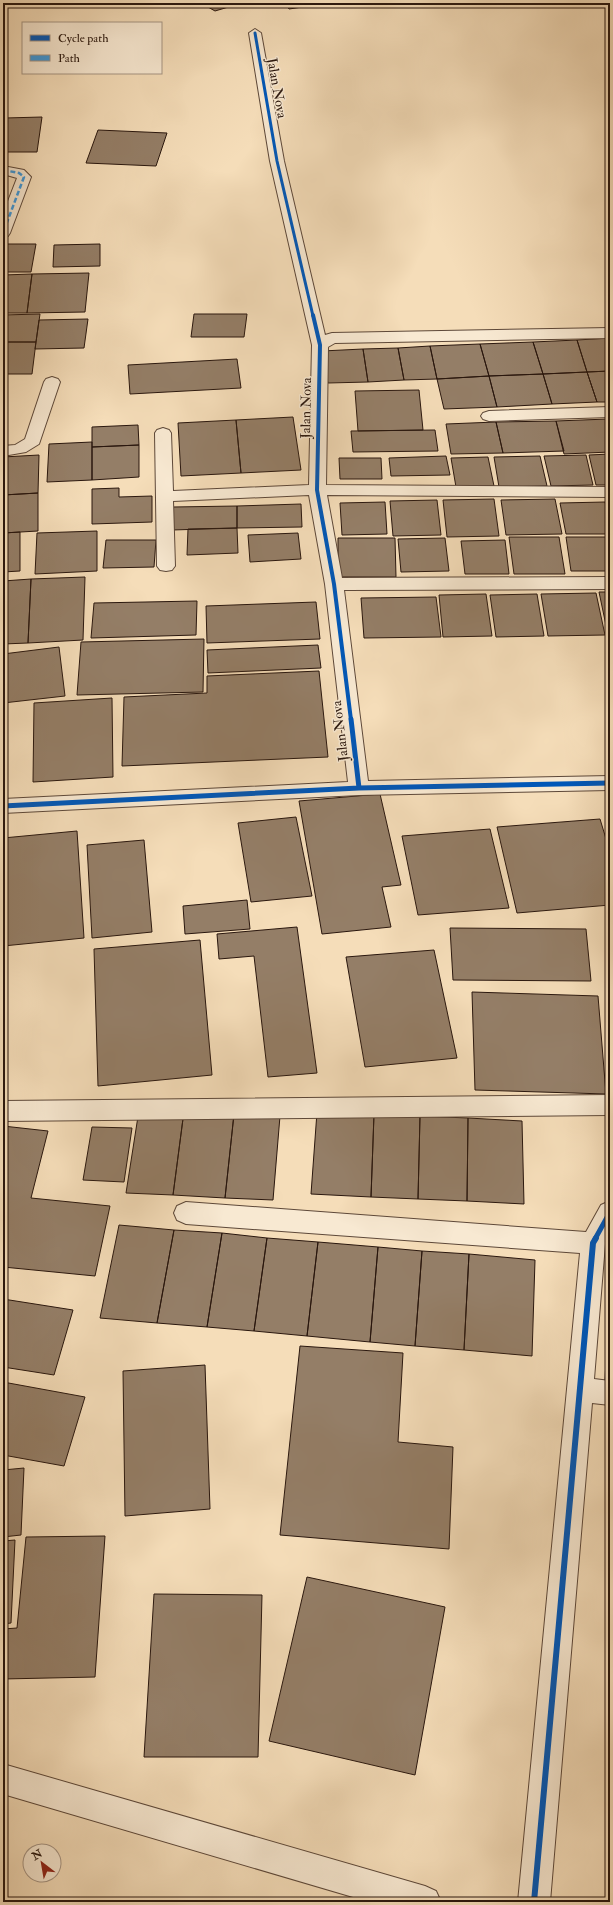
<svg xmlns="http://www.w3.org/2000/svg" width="613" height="1905" viewBox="0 0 613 1905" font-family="'IM FELL Double Pica',serif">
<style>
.building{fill:#947e67;stroke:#2a170e}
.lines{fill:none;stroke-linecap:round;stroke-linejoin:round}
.street-casing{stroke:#5d4839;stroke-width:2}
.street{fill:#f8e9d2;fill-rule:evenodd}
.quiet{stroke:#3d9ade;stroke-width:2.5;stroke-dasharray:5 2.5;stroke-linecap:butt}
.cycleway-far3-casing{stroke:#f8e9d2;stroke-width:4.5}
.cycleway-far2-casing{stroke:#f8e9d2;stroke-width:6}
.cycleway-far1-casing{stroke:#f8e9d2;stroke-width:8}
.cycleway-casing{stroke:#f8e9d2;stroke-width:9}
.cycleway-far3{stroke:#0057b8;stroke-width:3}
.cycleway-far2{stroke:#0057b8;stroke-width:4}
.cycleway-far1{stroke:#0057b8;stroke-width:5}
.cycleway{stroke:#0057b8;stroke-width:6}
.labels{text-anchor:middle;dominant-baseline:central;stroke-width:3;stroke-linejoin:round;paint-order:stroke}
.far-street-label{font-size:14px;fill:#2a170e;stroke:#f8e9d2}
</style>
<rect width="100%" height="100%" fill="#f5ddb9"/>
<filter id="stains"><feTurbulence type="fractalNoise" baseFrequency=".005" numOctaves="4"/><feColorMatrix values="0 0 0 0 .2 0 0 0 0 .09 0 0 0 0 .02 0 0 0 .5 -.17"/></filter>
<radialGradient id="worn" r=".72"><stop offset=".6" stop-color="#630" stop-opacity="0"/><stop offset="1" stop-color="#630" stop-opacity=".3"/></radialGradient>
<path class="building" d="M 201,3 L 242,3 L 215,11 Z
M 285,3 L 329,3 L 289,9 Z
M 42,117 L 37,152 L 3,152 L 3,129 L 5,118 Z
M 98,130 L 167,133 L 156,166 L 86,163 Z
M 3,244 L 36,244 L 31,272 L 3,272 Z
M 100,244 L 100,266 L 53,267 L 54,245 Z
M 89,273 L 85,312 L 27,313 L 32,274 Z
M 32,274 L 27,313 L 3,313 L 3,275 Z
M 40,314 L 36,342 L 3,342 L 3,315 Z
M 194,314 L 247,314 L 244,337 L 191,337 Z
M 88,319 L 84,348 L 35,349 L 39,320 Z
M 610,338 L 610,371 L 587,372 L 577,340 Z
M 577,340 L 587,372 L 543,374 L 533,342 Z
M 3,342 L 36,342 L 32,374 L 3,374 Z
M 533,342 L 543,374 L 489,376 L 480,344 Z
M 480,344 L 489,376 L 437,379 L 430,346 Z
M 430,346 L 437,379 L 404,380 L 398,348 Z
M 398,348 L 404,380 L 368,382 L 363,349 Z
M 363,349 L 368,382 L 328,383 L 322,351 Z
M 237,359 L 241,388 L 130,394 L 128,365 Z
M 610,371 L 610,402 L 597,402 L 587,372 Z
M 587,372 L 597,402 L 552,404 L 543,374 Z
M 543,374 L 552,404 L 497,407 L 489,376 Z
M 489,376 L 497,407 L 444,409 L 437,379 Z
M 419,390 L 423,430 L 358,431 L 355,391 Z
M 293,417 L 301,470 L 241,473 L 236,420 Z
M 608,419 L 610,452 L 564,454 L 556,421 Z
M 236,420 L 241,473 L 181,476 L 178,423 Z
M 556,421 L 564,451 L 503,453 L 496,422 Z
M 496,422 L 503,453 L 451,454 L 446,424 Z
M 138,425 L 139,445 L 92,447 L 92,427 Z
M 435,430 L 438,451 L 353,452 L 351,431 Z
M 92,442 L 92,480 L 47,482 L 49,444 Z
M 139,445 L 139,477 L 92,480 L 92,447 Z
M 610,454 L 610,485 L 596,485 L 589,455 Z
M 39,455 L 38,493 L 3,495 L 3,457 Z
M 586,455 L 593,485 L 551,486 L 544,456 Z
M 446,456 L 450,475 L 391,476 L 389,458 Z
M 540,456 L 547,486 L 499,487 L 494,457 Z
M 488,457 L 494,486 L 456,487 L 451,458 Z
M 339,458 L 381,458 L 382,479 L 340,479 Z
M 119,488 L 119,497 L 152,496 L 152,522 L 92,524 L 92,489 Z
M 38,493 L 38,531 L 3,533 L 3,495 Z
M 494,499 L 499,536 L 447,537 L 443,500 Z
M 555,499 L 562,534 L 506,535 L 501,500 Z
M 437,500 L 441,535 L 393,536 L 390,501 Z
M 385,502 L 387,534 L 342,535 L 340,503 Z
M 605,502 L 610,522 L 610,534 L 566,534 L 560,503 Z
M 301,504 L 302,527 L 237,528 L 237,506 Z
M 237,506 L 237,528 L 172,530 L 173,507 Z
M 237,528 L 238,553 L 187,555 L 188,529 Z
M 97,531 L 97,571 L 35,574 L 37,533 Z
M 20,532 L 20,571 L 3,572 L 3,533 Z
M 298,533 L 301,559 L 250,562 L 248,535 Z
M 509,537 L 559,537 L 565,574 L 514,574 Z
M 566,537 L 610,537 L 610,571 L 571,571 Z
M 338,538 L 395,538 L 396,577 L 338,577 Z
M 445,538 L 449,571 L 401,572 L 398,539 Z
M 106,540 L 156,540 L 154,567 L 103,568 Z
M 505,540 L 509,574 L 465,574 L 461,541 Z
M 85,577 L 83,640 L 28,643 L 31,579 Z
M 31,579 L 28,643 L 3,644 L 3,581 Z
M 599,592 L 610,592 L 610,635 L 608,635 Z
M 596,593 L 605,635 L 548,636 L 541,594 Z
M 486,594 L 492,636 L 443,637 L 439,595 Z
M 537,594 L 544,636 L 496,637 L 490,595 Z
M 436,597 L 441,637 L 364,638 L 361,598 Z
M 197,601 L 196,635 L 91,638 L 94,603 Z
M 316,602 L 320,639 L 207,643 L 206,606 Z
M 204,639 L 203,692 L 77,695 L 81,642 Z
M 318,645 L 321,668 L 208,673 L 207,650 Z
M 59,647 L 65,696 L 3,703 L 3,654 Z
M 319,671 L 328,757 L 122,766 L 124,697 L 207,693 L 207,676 Z
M 112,698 L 113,777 L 33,782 L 34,703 Z
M 380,794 L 401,885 L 382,887 L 391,927 L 322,934 L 299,801 Z
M 296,817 L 312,896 L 251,902 L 238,823 Z
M 600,819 L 610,852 L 610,905 L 517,913 L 497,827 Z
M 490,829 L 509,908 L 418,915 L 402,836 Z
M 77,831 L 84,938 L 3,946 L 3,879 L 4,879 L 3,838 Z
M 144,840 L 152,932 L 92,938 L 87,845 Z
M 247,900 L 250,929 L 185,934 L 183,906 Z
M 297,927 L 317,1073 L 268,1077 L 254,956 L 219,959 L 217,934 Z
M 450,928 L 586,929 L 591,981 L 453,980 Z
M 200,940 L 212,1075 L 98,1086 L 94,949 Z
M 434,950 L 457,1058 L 365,1067 L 346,957 Z
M 472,992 L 598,996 L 606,1094 L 475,1090 Z
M 139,1110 L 184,1111 L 173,1195 L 126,1193 Z
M 184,1111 L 234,1114 L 225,1198 L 173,1195 Z
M 317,1112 L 374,1114 L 371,1197 L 311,1194 Z
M 234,1114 L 280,1116 L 273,1200 L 225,1198 Z
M 374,1114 L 420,1116 L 418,1199 L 371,1197 Z
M 420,1116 L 468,1118 L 467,1201 L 418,1199 Z
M 468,1118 L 522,1121 L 524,1204 L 467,1201 Z
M 3,1126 L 48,1131 L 31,1198 L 110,1206 L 95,1276 L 3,1267 Z
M 92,1127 L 132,1128 L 124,1182 L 83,1180 Z
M 119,1225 L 174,1230 L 157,1323 L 100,1318 Z
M 174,1230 L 222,1233 L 207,1327 L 157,1323 Z
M 222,1233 L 267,1238 L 254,1331 L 207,1327 Z
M 267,1238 L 318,1242 L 307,1336 L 254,1331 Z
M 318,1242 L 378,1247 L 370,1342 L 307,1336 Z
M 378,1247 L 422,1251 L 415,1346 L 370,1342 Z
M 422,1251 L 469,1254 L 464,1350 L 415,1346 Z
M 469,1254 L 535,1260 L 532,1356 L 464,1350 Z
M 3,1299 L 73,1310 L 54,1375 L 3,1367 Z
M 608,1315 L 610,1315 L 610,1382 L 605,1381 Z
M 300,1346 L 403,1353 L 398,1442 L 453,1447 L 449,1549 L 280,1535 Z
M 205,1365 L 210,1509 L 125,1516 L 123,1371 Z
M 3,1382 L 85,1397 L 64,1466 L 3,1455 Z
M 24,1468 L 21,1535 L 3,1537 L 3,1470 Z
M 105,1536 L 95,1677 L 3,1679 L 3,1629 L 17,1628 L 26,1537 Z
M 15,1540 L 11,1623 L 3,1624 L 3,1541 Z
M 307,1577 L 445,1607 L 415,1775 L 269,1741 Z
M 154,1594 L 262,1595 L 258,1757 L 144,1757 Z"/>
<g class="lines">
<defs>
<path id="street" d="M 255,29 L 261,33 L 284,161 L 325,335 L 332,333 L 610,328 L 610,338 L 335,343 L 328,347 L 326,485 L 610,487 L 610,497 L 327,495 L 342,578 L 610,577 L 610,589 L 344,590 L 368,781 L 610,776 L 610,790 L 359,795 L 3,813 L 3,799 L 348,782 L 325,584 L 309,495 L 173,501 L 175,566 L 172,570 L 166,571 L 160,570 L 157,566 L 155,433 L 157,430 L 163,428 L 169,430 L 171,433 L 173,491 L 309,485 L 312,345 L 270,161 L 249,33 Z
M 3,166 L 24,170 L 31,177 L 10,233 L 8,236 L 3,237 L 3,214 L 17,178 L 3,174 Z
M 52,377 L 58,379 L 60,382 L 39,444 L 26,452 L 3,456 L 3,446 L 15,445 L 25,439 L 44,382 L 46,379 Z
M 610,407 L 610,417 L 489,421 L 483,419 L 481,416 L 483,413 L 489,411 Z
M 610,1095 L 610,1115 L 3,1121 L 3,1101 Z
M 610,1201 L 610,1236 L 605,1244 L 594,1379 L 610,1381 L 610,1405 L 592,1403 L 550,1902 L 518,1902 L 580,1253 L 186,1224 L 177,1220 L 174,1213 L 177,1206 L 186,1202 L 586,1232 L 601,1205 Z
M 3,1764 L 425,1886 L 436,1891 L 441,1902 L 370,1902 L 3,1794 Z"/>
</defs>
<use href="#street" class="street-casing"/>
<use href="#street" class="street"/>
<path class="quiet" d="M 3,170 L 19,173 L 24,177 L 3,233"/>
<defs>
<path id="cycleway-far3" d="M 255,33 L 277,161 L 313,316"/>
<path id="cycleway-far2" d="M 313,315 L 320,345 L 317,490 L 334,584 L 351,720"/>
<path id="cycleway-far1" d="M 351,719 L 359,788
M 3,806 L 359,788 L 610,783
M 595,1239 L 610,1212"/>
<path id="cycleway" d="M 534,1902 L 593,1243 L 596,1238"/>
</defs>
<use href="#cycleway-far3" class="cycleway-far3-casing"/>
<use href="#cycleway-far2" class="cycleway-far2-casing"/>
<use href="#cycleway-far1" class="cycleway-far1-casing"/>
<use href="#cycleway" class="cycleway-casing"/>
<use href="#cycleway-far3" class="cycleway-far3"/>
<use href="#cycleway-far2" class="cycleway-far2"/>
<use href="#cycleway-far1" class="cycleway-far1"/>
<use href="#cycleway" class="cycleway"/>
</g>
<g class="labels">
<g class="far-street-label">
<text transform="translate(277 88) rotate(80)">Jalan Nova</text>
<text transform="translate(306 408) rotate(-89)">Jalan Nova</text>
<text transform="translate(340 731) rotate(-97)">Jalan Nova</text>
</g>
</g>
<rect width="613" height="1905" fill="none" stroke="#f5ddb9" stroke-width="16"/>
<rect x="4" y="4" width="605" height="1897" fill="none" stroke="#2a170e" stroke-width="2"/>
<rect x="8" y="8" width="597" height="1889" fill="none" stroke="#2a170e"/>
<rect x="22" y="22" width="140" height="52" fill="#f8e9d2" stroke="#a69584"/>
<rect x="30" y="35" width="20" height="6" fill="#0057b8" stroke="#a69584"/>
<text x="58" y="42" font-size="12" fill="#2a170e">Cycle path</text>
<rect x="30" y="55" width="20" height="6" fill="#3d9ade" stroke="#a69584"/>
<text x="58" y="62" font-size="12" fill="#2a170e">Path</text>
<g transform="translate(42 1863) rotate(329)"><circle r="19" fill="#f8e9d2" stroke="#a69584"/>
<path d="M0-3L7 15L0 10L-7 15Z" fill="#8f2418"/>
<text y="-6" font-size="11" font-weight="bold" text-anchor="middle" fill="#2a170e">N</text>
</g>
<rect width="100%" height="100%" filter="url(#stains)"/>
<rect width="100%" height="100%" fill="url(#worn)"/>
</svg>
